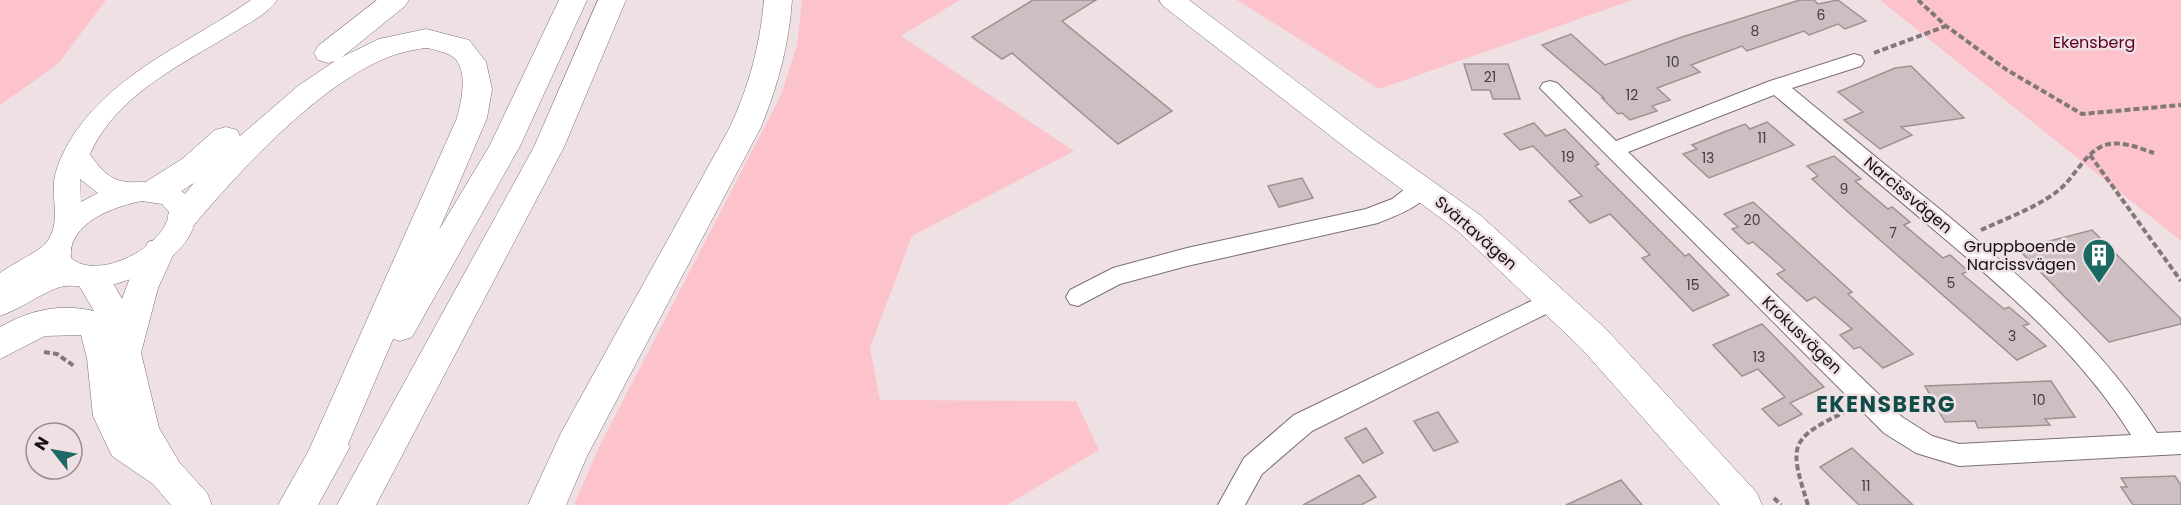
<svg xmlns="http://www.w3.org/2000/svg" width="2181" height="505" viewBox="0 0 2181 505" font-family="Poppins,sans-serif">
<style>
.green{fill:#fcc3cc}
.building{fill:#cdbfc1;stroke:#9e9192;stroke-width:1.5}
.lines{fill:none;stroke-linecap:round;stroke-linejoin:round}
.minor-casing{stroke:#7c6f71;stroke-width:2}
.tertiary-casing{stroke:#7c6f71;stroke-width:1}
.secondary-casing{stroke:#7c6f71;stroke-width:1}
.motorway-casing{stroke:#7c6f71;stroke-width:1}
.path{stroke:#817879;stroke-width:4;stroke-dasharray:6 3;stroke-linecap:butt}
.minor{fill:#fff;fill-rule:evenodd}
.tertiary{fill:#fff;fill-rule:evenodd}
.secondary{fill:#fff;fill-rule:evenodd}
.motorway{fill:#fff;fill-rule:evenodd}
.labels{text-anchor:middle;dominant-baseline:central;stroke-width:5;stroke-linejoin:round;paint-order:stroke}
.number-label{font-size:14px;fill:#433c3d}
.park-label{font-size:16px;fill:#5c0023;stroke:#efe1e3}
.street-label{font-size:16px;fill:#151111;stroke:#efe1e3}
.poi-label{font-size:16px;fill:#151111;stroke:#efe1e3;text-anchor:end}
.district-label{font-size:22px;font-weight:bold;letter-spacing:1.5px;fill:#104d49;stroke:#efe1e3}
</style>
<rect width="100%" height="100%" fill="#efe1e3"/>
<path class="green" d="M 0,0 L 106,0 L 58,64 L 0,105 Z
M 802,0 L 960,0 L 901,36 L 1074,151 L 912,236 L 870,348 L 880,400 L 1076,401 L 1099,450 L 1007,505 L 574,505 L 600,445 L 781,95 L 797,45 Z
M 1237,0 L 1633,0 L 1379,89 Z
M 1880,0 L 2181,0 L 2181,241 Z"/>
<path class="building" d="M 1033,0 L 1096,0 L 1062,21 L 1172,111 L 1118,144 L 1012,53 L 1002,59 L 972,37 Z
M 1800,0 L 1814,0 L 1818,4 L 1838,0 L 1866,21 L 1845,29 L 1838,24 L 1809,35 L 1804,31 L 1747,51 L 1742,46 L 1691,65 L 1700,72 L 1657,88 L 1670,100 L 1652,106 L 1657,111 L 1630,120 L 1622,113 L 1618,114 L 1602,98 L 1604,98 L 1542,45 L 1571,34 L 1605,65 L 1682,37 Z
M 1464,64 L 1508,64 L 1520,99 L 1493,99 L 1490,90 L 1472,90 Z
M 1911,66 L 1964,118 L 1901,127 L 1912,135 L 1880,149 L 1844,120 L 1863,112 L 1838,92 L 1895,68 Z
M 1767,122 L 1794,145 L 1709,178 L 1683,154 L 1697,149 L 1692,145 L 1724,132 L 1745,124 L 1750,129 Z
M 1534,123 L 1546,136 L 1565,129 L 1599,164 L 1595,166 L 1685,256 L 1689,254 L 1729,295 L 1693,311 L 1642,258 L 1650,255 L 1610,214 L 1590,223 L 1569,201 L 1582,196 L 1533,146 L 1520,150 L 1504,134 Z
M 1834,156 L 1861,179 L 1855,181 L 1888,209 L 1892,207 L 1910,222 L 1904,225 L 1943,258 L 1950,255 L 1968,271 L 1962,274 L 2004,309 L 2009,307 L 2029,324 L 2023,326 L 2046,346 L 2017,360 L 1848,212 L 1812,179 L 1818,176 L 1807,166 Z
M 1302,178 L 1313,198 L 1279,207 L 1268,186 Z
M 1753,202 L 1852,292 L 1848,294 L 1913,354 L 1883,368 L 1860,347 L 1854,349 L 1840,335 L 1852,329 L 1815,297 L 1807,301 L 1777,274 L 1785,270 L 1753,242 L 1748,244 L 1732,229 L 1738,227 L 1724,214 Z
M 2092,230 L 2181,319 L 2181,324 L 2109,342 L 2018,249 Z
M 1762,324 L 1824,387 L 1790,403 L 1802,414 L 1779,426 L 1762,409 L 1785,397 L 1758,369 L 1742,376 L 1713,345 Z
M 2051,381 L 2075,417 L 2045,419 L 2050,425 L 1978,428 L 1975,421 L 1945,422 L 1925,386 Z
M 1438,412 L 1458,442 L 1434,451 L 1414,421 Z
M 1366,428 L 1383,453 L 1363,463 L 1345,438 Z
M 1852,448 L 1913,505 L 1859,505 L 1820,467 Z
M 1359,475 L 1376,497 L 1361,505 L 1303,505 Z
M 2175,476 L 2181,485 L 2181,505 L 2133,505 L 2121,487 L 2127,487 L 2121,478 Z
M 1621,480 L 1642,505 L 1566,505 Z"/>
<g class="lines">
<defs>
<path id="minor" d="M 1854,54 L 1861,56 L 1864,61 L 1861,66 L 1792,88 C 1844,131 1895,173 1947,215 C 2026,281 2102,346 2157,433 L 2181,432 L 2181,454 L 1959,466 L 1916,453 L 1884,433 L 1540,88 L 1543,83 L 1550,81 L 1557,83 L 1616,141 L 1770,81 ZM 1774,95 C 1829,141 1884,187 1939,234 C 2009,293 2081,355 2131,435 L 1959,444 L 1932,436 L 1902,417 L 1628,152 Z
M 1422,180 L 1430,182 L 1433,188 C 1422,207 1397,215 1378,223 L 1187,266 L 1120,284 L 1078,306 L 1070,304 L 1066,297 L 1070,290 L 1113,268 L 1187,248 L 1366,209 L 1392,199 L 1414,182 Z
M 1552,291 L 1560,293 L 1564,300 L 1560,307 L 1312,431 L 1262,474 L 1245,505 L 1218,505 L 1244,458 L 1294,415 Z"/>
<path id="tertiary" d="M 251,0 L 277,0 C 268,14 247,24 233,33 C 181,65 116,95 90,154 C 122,204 143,167 181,191 C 189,196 196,208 195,217 C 193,257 131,284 98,287 C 84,288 70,283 57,288 C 37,296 20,309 0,316 L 0,273 C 10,265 40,251 46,243 C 61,223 52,203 54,181 C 56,165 67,144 76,131 C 120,69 191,42 251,0 ZM 80,179 L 98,193 L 81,202 ZM 142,201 L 162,204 L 169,212 C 167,246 98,282 71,258 C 67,223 115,206 142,201 Z"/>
<path id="secondary" d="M 1159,0 L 1189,0 L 1366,134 L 1480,215 L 1606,329 L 1757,493 L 1762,505 L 1720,505 L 1582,349 L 1458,231 L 1346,148 L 1163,6 Z
M 159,239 L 170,242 L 175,251 L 158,288 L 141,353 L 159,428 L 179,462 L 207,493 L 212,505 L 171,505 L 153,484 L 112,456 L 93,416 L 87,358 L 81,335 L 45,336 L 0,359 L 0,327 C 30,310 60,303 94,311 L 74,277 L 79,268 C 101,261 112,280 122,299 L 131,275 L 148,242 Z"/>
<path id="motorway" d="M 377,0 L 409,0 L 405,6 L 342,57 L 379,39 L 426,29 L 469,40 L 486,62 L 492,89 L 487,118 L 439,230 L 490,145 L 559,0 L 587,0 L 520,146 L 412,337 L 400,341 L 393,339 L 348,444 L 350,447 L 318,505 L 278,505 L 308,452 L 457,118 C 462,99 471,60 445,53 C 439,51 433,49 427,48 C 422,48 415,50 409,51 C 335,66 242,168 194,225 L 183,228 L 172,225 L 167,216 L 194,183 C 178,193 163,205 144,199 L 139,191 L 144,183 L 182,159 L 215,130 L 226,127 L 237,130 L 240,136 L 298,86 L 335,61 L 328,63 L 318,60 L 314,53 L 318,46 Z
M 598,0 L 626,0 L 564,147 L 376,505 L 337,505 L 534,147 Z
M 764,0 L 792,0 C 789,45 778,85 761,127 L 587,456 L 566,505 L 528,505 L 561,433 L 730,127 C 749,86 760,46 764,0 Z"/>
</defs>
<use href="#minor" class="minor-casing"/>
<use href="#tertiary" class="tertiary-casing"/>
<use href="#secondary" class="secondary-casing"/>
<use href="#motorway" class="motorway-casing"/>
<path class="path" d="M 1918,0 L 1946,26 L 2007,70 L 2082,114 L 2181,105
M 1874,53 L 1946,26
M 2090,155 L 2181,281
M 1981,230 C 2007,218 2036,208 2059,190 C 2075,177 2085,152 2105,145 C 2120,140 2139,148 2154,153
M 44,352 L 57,354 L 74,366
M 1774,498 L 1781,505
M 1808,505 C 1789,445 1788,439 1847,411"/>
<use href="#minor" class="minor"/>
<use href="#tertiary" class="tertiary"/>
<use href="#secondary" class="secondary"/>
<use href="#motorway" class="motorway"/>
</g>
<defs>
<symbol id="building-pin" viewBox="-11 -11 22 30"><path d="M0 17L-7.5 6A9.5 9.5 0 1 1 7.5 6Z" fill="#1c6862" stroke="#efe1e3"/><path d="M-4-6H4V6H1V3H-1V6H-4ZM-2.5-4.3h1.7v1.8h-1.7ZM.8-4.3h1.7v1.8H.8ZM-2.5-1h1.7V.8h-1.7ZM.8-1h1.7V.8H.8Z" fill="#fff"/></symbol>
</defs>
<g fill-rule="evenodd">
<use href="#building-pin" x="2080" y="236" width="38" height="52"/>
</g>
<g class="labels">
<g class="number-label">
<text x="1821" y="15">6</text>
<text x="1755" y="31">8</text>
<text x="1673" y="62">10</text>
<text x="1490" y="77">21</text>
<text x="1632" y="95">12</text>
<text x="1762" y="138">11</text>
<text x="1568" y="157">19</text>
<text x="1708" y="158">13</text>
<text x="1844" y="189">9</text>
<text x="1752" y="220">20</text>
<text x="1893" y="233">7</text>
<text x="1951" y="283">5</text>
<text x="1693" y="285">15</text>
<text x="2012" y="336">3</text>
<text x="1759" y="357">13</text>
<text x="2039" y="400">10</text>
<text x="1866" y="486">11</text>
</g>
<g class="park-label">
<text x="2094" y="42">Ekensberg</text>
</g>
<g class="street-label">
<text transform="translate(1908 195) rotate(40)">Narcissvägen</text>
<text transform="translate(1476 233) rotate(41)">Svärtavägen</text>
<text transform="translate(1802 335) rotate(44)">Krokusvägen</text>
</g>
<g class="poi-label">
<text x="2076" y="246">Gruppboende<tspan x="2076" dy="18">Narcissvägen</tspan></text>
</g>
<g class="district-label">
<text x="1886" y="404">EKENSBERG</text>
</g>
</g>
<g transform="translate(54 451) rotate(301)"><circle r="28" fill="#efe1e3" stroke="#988e8f" stroke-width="1.5"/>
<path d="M0-4.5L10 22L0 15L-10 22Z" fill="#1c6862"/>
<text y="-9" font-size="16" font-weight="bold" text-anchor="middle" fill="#151111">N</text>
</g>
</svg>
